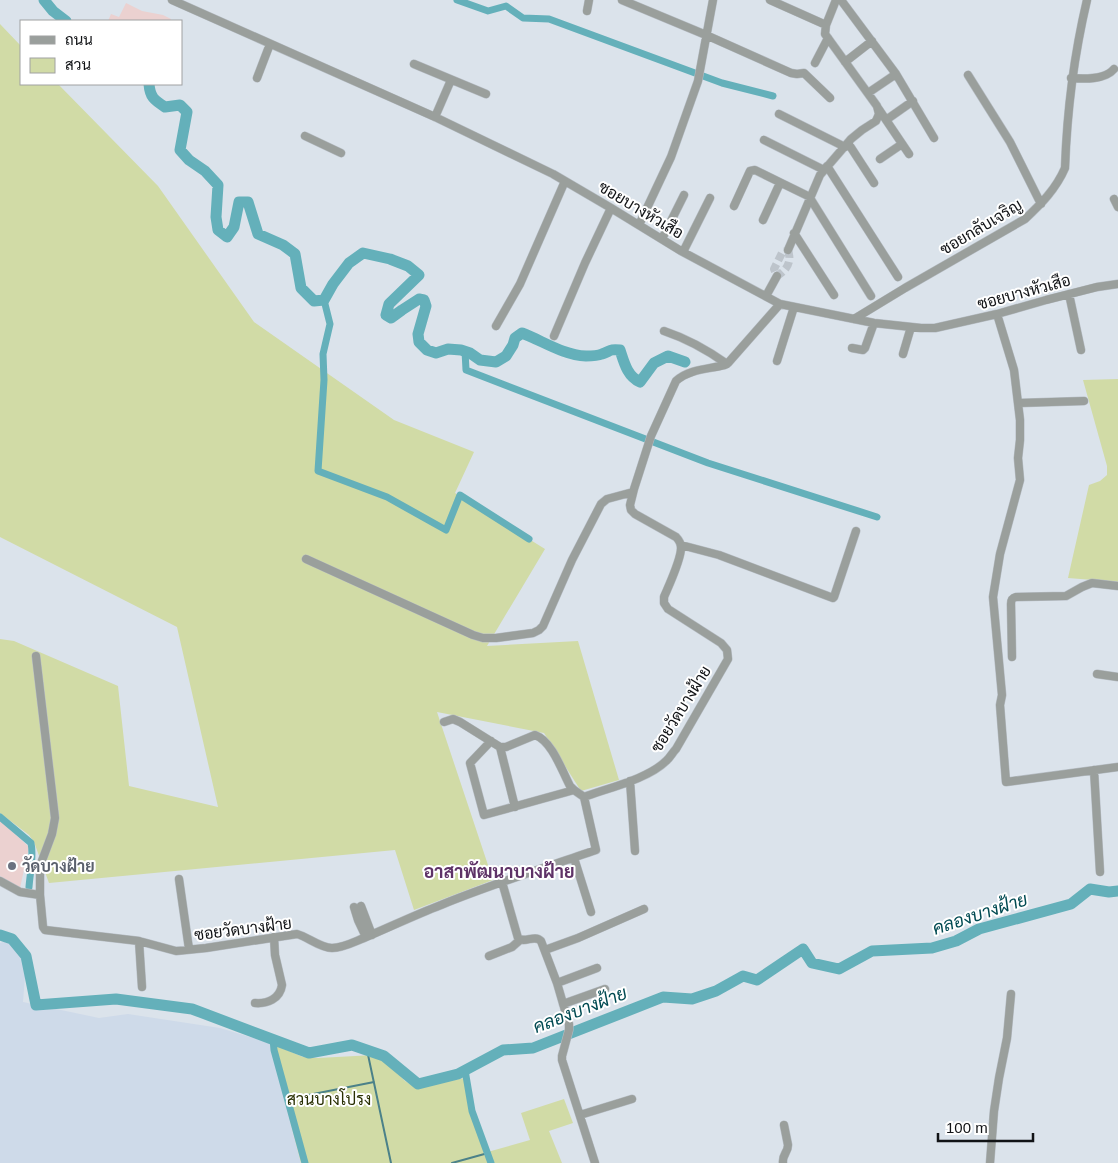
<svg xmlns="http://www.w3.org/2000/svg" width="1118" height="1163" viewBox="0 0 1118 1163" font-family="Arial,Sarabun,sans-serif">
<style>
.built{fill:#cedae9}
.education{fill:#ebd1d0}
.green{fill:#d1dba6}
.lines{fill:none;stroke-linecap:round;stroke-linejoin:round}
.stream{stroke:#4b8189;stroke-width:2}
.canal{stroke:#64b0ba;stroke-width:7}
.river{stroke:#64b0ba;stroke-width:11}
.minor-tunnel{stroke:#bdc4cb;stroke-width:8;stroke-dasharray:8 4;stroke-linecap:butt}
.minor-casing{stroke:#b7bec5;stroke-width:9}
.minor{stroke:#9a9f9c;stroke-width:8}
.worship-dot{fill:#6b7280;stroke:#fff;stroke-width:2}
.labels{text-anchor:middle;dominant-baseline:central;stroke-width:4;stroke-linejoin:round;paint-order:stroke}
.street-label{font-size:16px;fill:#111316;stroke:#fff}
.worship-label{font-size:16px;font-weight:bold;fill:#5b616d;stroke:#fff;text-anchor:start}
.park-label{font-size:16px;fill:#2a3003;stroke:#fff}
.neighbourhood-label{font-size:18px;font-weight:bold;fill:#5e3267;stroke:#fff}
.water-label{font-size:18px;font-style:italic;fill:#004a52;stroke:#fff}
</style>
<rect width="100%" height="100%" fill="#dbe3eb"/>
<path class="built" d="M 12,939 L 27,950 L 23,1002 L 99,1018 L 128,1014 L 220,1028 L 270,1043 L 301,1163 L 0,1163 L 0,943 Z"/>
<path class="education" d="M 126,3 L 142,11 L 163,15 L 171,19 L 170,21 L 108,21 L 111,14 L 119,17 Z
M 0,820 L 29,847 L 20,888 L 0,876 Z"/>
<path class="green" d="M 0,24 L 21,46 L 21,84 L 58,84 L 158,186 L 254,322 L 394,420 L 474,452 L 455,493 L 545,549 L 487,646 L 578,641 L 619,780 L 581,791 L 544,733 L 437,712 L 493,880 L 414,910 L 395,850 L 49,883 L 34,842 L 29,835 L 0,813 L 0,639 L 14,641 L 118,686 L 129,786 L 218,807 L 177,627 L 0,537 Z
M 1118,379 L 1118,582 L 1068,578 L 1089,485 L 1100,481 L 1107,475 L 1107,466 L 1083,380 Z
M 270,1043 L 303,1057 L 318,1058 L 374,1055 L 388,1063 L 405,1081 L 415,1087 L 465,1078 L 484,1153 L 530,1140 L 521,1113 L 564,1099 L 573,1123 L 549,1131 L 562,1163 L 301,1163 Z"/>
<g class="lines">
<path class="stream" d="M 367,1050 L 391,1163
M 288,1099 L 374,1082
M 452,1163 L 488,1153"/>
<path class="canal" d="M 457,0 L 488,11 L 506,6 L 523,18 L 549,19 L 722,83 L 773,96
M 324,300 L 330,324 L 323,354 L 324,380 L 318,471 L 387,497 L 446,530 L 460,495 L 529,539
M 465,351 L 466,370 L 708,463 L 877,517
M 0,817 L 31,843 C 34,856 30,873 29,887
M 273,1039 L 274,1050 L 305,1163
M 465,1070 L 472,1111 L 491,1163"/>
<path class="river" d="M 44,0 L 53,11 L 66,21
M 149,84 C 150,97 154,100 165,107 L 180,105 L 187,112 L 180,150 L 189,160 L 205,171 L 218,185 L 216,217 L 218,230 L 227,237 L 234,227 L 239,202 L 248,202 L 258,234 L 283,245 L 295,254 L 301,288 L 314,301 L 324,300 L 333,284 L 349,263 L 363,253 L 390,259 L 408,266 L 419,275 L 389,304 L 386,315 L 391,318 L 402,310 L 419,299 L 424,300 L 426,306 L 418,334 L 419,342 L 427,350 L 436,353 L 448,349 L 461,350 L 470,353 L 480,360 L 496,362 L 506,356 L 513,345 L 515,338 L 522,333 C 543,341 563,355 586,356 C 591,356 597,356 602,354 C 611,351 609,349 620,350 C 624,362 627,376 640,382 L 654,363 L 668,356 L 685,362
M 0,935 L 12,939 L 26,956 L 36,1005 L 116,999 L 192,1009 L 309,1053 L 352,1045 L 384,1056 L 418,1084 L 458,1074 L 503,1050 L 533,1048 L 663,997 L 692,999 L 716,991 L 743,976 L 757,980 L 803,949 L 812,963 L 839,969 L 872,951 L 932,948 L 956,941 L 979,929 L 1071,904 L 1090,889 L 1109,892 L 1118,891"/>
<path class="minor-tunnel" d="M 788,250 C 792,262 787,270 777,276 L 774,269 L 782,253 Z"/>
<defs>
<path id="minor" d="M 172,0 L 435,117 L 553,174 L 611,208 L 681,251 L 780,304 L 874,323 L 921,328 L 935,328 L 997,314 L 1046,300 L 1097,287 L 1118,284
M 622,0 L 706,35 L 791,73 L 797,74 L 804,73 L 830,98
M 770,0 L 826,25
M 841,0 L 896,74 L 934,138
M 587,11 L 589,0
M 845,62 L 872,41
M 815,63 L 828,38
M 414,64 L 486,94
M 968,75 L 1010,142 L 1041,204
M 257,78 L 270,44
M 1071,78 C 1084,79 1105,80 1114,69
M 868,93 L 896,74
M 878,108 L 909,154
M 779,114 L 845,147
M 435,117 L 451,80
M 886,120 L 913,101
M 305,136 L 341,153
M 764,140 L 824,170
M 848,143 L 874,183
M 880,159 L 902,144
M 827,166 L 898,277
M 810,198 L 871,296
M 1114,199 L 1118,207
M 734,206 L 750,171 L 755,170 L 810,197
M 763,220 L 780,183
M 639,225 L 671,157 L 698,81 L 713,0
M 794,233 L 834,295
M 662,239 L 684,195
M 788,250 L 820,175 L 851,139 L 862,130 L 876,121 L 879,114 L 877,106 L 825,34 L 826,25 L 836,0
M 683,252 L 710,198
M 1069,294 L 1081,350
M 766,296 L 777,276
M 997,314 L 1014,370 L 1020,420 L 1020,440 L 1018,458 L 1020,480 L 1000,554 L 993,597 L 1002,695 L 1000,705 L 1006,782 L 1118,767
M 854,319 L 905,288 L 1025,219 C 1041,204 1056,189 1065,168 C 1067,111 1074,55 1087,0
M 496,326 L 520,284 L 565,181
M 664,331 C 688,339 706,349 727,364
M 554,336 L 585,263 L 611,208
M 852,348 L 863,350 L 865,348 L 874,323
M 903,354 L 911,327
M 777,361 L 794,307
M 1019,403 L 1084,401
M 681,545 L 719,555 L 833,598 L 834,597 L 856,531
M 306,559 L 473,635 L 483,638 L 496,638 L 533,633 L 539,630 L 543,626 L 572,560 L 601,504 L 607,499 L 633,492
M 36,656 L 55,818 L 52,834 L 40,866 L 40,895
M 1012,657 L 1011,604 C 1011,600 1012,598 1016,597 L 1066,596 L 1082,587 L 1092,583 L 1118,586
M 1097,674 L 1118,677
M 444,722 L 453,719 L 460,722 L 500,747 L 506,747 L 535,735 C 552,741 562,771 570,786 L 574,790 L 584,797
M 491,741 L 470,763 L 484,815 L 574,790
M 500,747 L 515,807
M 1094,770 L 1100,872
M 630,781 L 635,851
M 574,858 L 591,912
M 179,879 L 189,949
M 0,881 L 20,892 L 40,895 L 43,927 L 45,930 L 139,941 L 176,951 L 206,948 L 297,934 C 308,937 320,948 332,948 C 343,948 354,942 364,938 C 390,927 415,915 441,905 C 492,884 544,868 596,850 L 584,797 C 608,788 648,779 666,761 C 670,758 672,753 676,749 L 728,659 L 727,650 L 721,643 L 668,609 L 664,603 L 664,597 C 669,585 681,560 681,548 C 681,543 679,540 676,537 L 635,514 L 631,510 L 630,505 L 634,489 L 651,436 L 676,381 C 689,369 709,369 725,365 L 728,363 L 780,304
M 502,882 L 518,938 C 525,944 534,934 541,941 L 557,983 L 569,1024 L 569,1030 L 562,1056 L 562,1060 L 595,1163
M 361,906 L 372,935
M 354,907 L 358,920 L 366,937
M 139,941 L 142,987
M 545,950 L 578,938 L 644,909
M 489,956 L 512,947 L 520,940
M 557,983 L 597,968
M 255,1003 C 267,1004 280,999 282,985 L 275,955 L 274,937
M 563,1004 L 605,989
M 580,1115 L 632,1099
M 783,1163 C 782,1154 788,1153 788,1145 L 784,1125
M 990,1163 L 994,1111 L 999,1078 L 1007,1038 L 1011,994"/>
</defs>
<use href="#minor" class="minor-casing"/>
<use href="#minor" class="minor"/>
</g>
<circle class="worship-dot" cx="12" cy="866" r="5"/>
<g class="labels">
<g class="street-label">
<text transform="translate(641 210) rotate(31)">ซอยบางหัวเสือ</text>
<text transform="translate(981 227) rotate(-31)">ซอยกลับเจริญ</text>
<text transform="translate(1024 292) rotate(-15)">ซอยบางหัวเสือ</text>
<text transform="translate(681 709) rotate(-58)">ซอยวัดบางฝ้าย</text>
<text transform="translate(243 929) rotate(-7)">ซอยวัดบางฝ้าย</text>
</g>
<g class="worship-label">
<text x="22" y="866">วัดบางฝ้าย</text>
</g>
<g class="park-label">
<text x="329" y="1099">สวนบางโปรง</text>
</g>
<g class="neighbourhood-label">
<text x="499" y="872">อาสาพัฒนาบางฝ้าย</text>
</g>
<g class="water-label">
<text transform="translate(980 914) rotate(-18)">คลองบางฝ้าย</text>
<text transform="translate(580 1010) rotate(-21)">คลองบางฝ้าย</text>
</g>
</g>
<rect x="20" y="20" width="162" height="65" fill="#ffffff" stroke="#a0a1a2"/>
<rect x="30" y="36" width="25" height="8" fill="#9a9f9c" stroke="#a0a1a2"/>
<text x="65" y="45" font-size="15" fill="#111316">ถนน</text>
<rect x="30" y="58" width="25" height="15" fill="#d1dba6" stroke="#a0a1a2"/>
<text x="65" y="70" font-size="15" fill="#111316">สวน</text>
<path d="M938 1133v8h95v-8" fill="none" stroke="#111316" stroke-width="2.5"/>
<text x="946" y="1133" font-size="15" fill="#111316" stroke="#ffffff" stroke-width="4" paint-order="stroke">100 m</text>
</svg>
